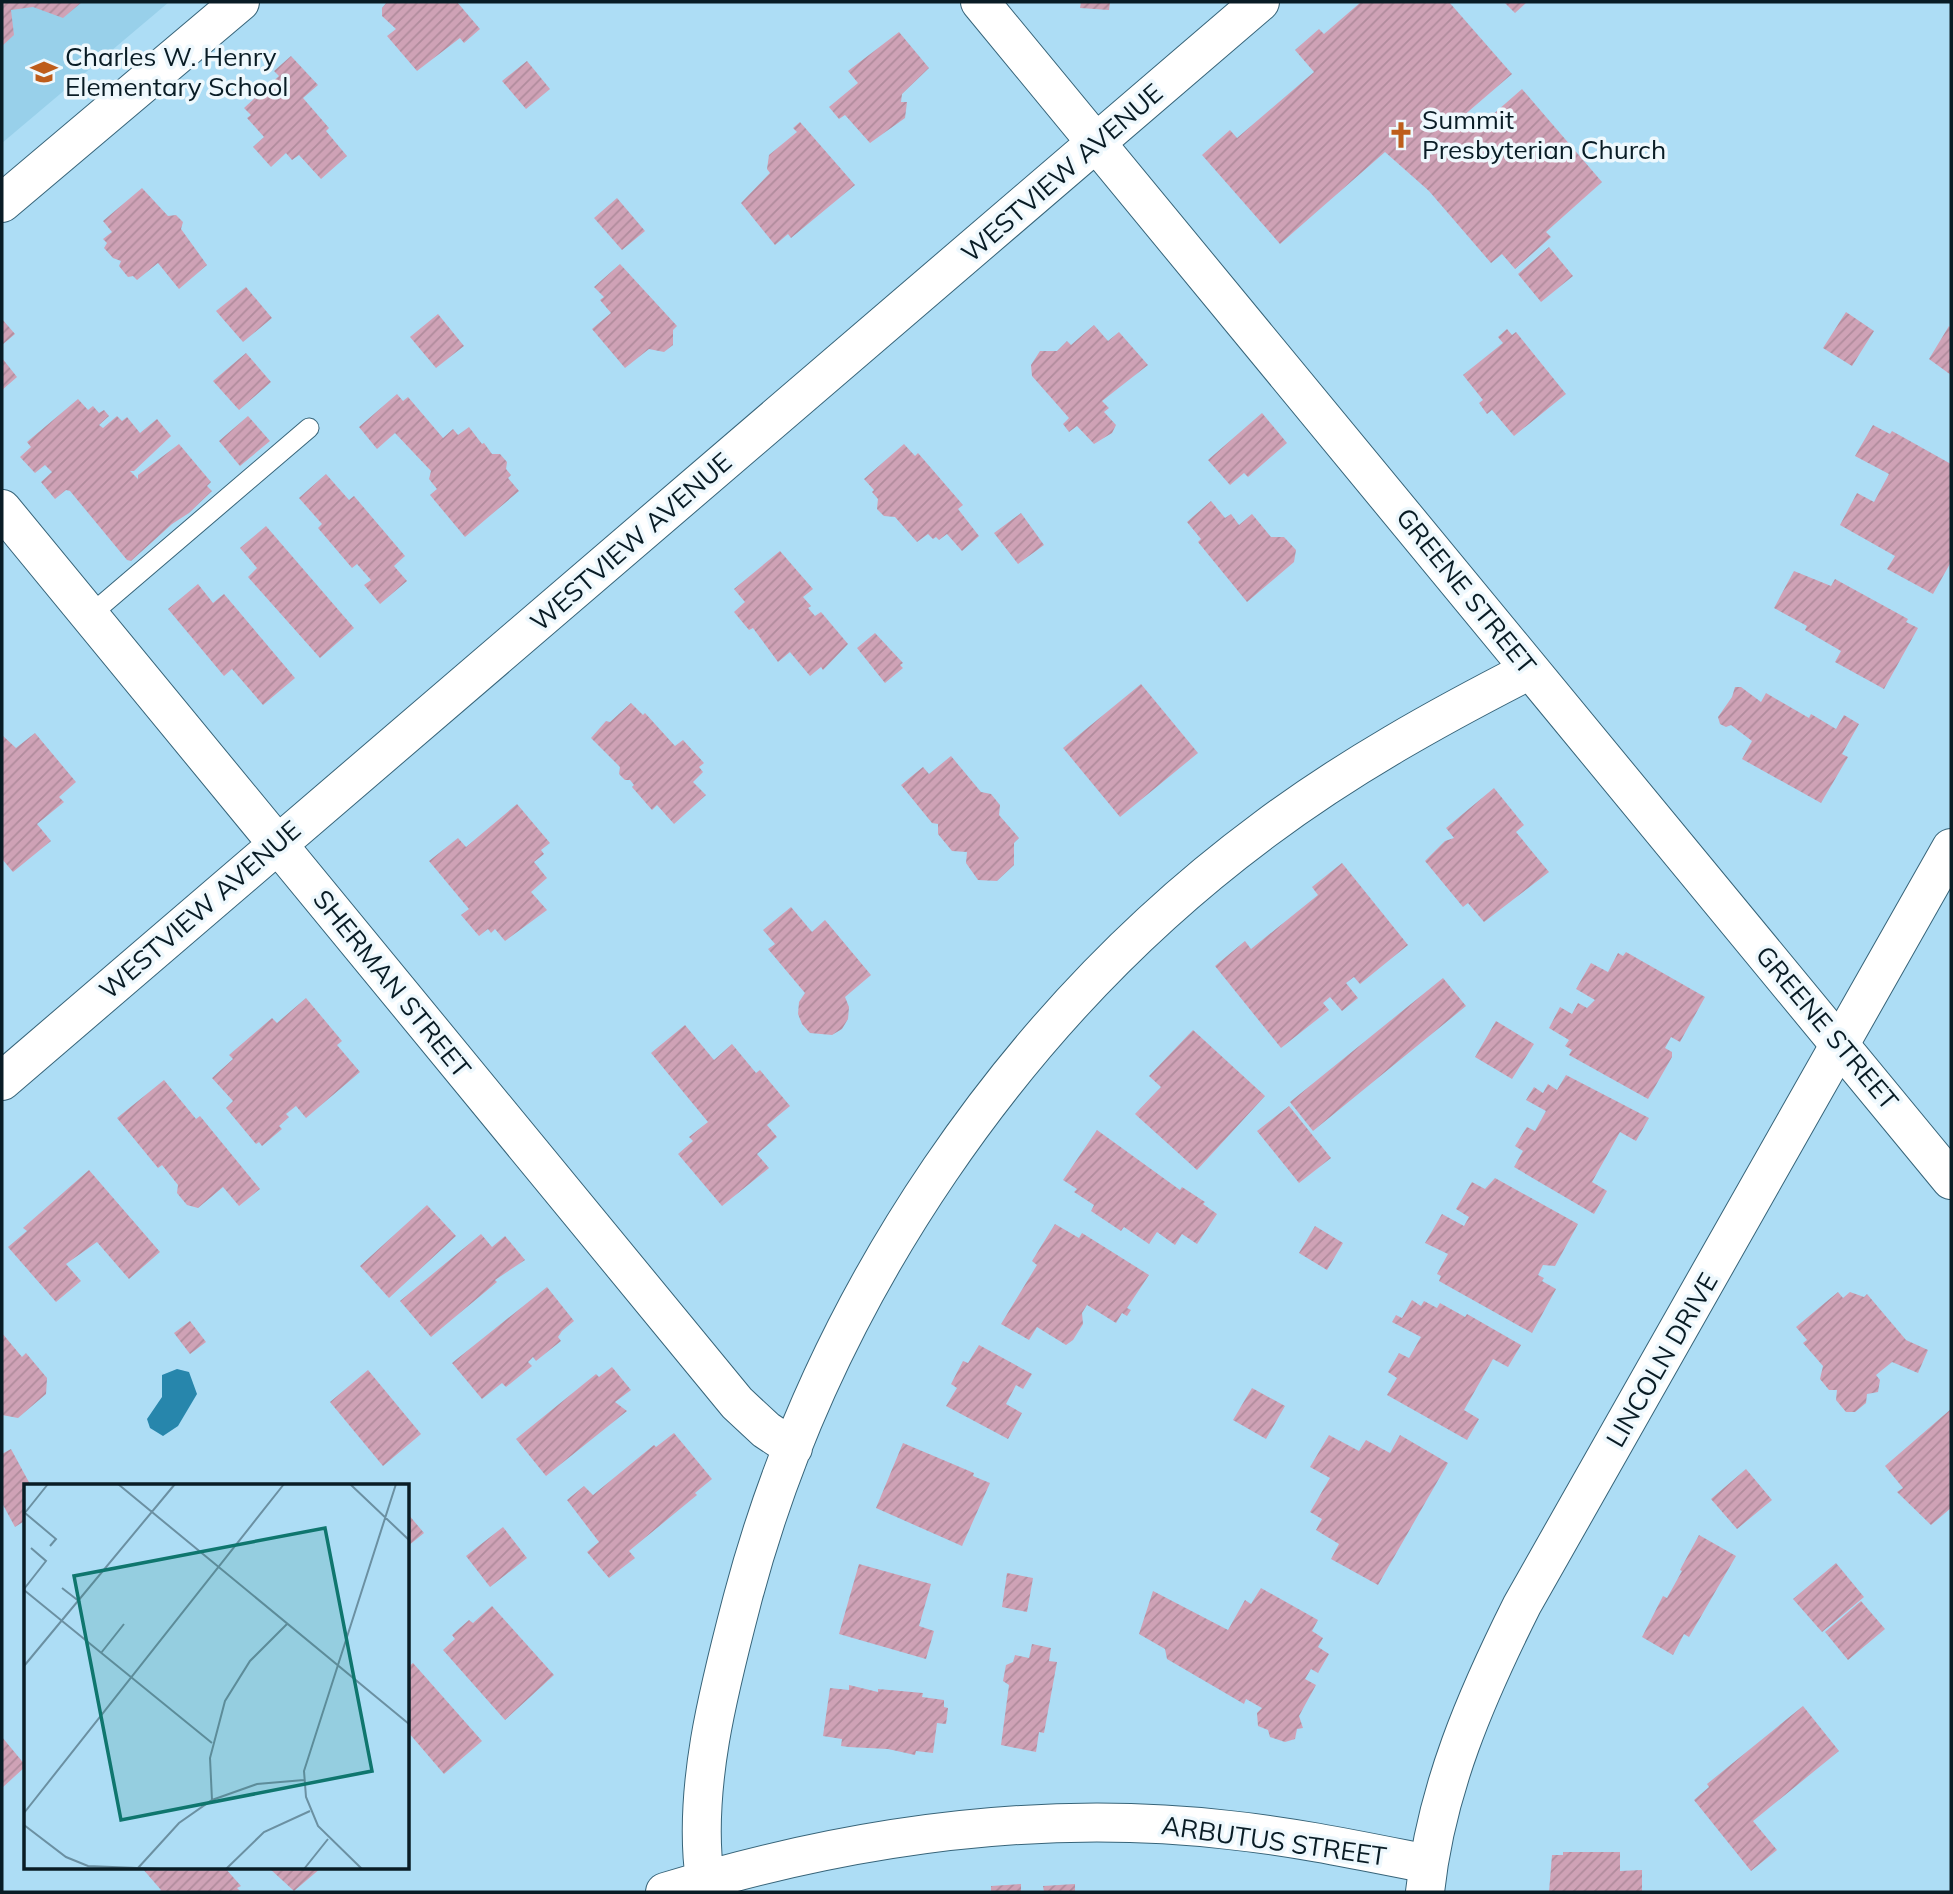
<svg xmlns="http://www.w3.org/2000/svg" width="1953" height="1894" font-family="Mulish,sans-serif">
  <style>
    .built { fill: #98d0ea }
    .water { fill: #2786ac }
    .building { fill: url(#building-hatch) }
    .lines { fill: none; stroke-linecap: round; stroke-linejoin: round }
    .lane-casing { stroke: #376479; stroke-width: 21 }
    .street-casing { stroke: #376479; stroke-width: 40 }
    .primary-casing { stroke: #376479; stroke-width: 40 }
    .lane { stroke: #fff; stroke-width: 19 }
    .street { stroke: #fff; stroke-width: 38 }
    .primary { stroke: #fff; stroke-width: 38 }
    .labels { text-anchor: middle; stroke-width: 7; stroke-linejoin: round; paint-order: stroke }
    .poi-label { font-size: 26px; fill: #091c25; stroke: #eef8fd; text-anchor: start }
    .street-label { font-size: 26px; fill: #091c25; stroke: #eef8fd }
    .inset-road { fill: none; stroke: #6b90a2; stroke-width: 2 }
    .view { fill: #0f766e; fill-opacity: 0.15; stroke: #0f766e; stroke-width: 3.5 }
    .inset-edge { fill: none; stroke: #091c25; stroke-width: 3.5 }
  </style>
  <defs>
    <pattern id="building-hatch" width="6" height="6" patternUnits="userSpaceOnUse" patternTransform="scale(1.75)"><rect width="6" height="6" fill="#cfa2b6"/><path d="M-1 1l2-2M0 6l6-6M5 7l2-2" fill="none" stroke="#b08b9c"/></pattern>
  </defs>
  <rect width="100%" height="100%" fill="#adddf5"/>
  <path class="built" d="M2 2H169L2 143Z"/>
  <path class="water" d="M177 1369 189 1372 197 1394 178 1426 163 1436 150 1428 147 1419 162 1397V1375Z"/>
  <path class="building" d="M2 2H82L63 18 33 7 11 10 14 35 2 46Z
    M387 2H457L480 29 464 43 460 38 417 71 387 36 396 29 382 16V8Z
    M1081 2H1110L1109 10 1080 8Z
    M1361 2H1449L1512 74 1462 117 1474 131 1522 89 1602 182 1546 232 1551 237 1515 269 1502 254 1491 263 1429 191 1385 152 1280 244 1202 155 1230 130 1237 138 1314 72 1295 50 1319 29 1324 34Z
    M1504 2H1527L1515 13Z
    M899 32 929 68 902 94 901 102H907L905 118 870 143 845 115 839 119 829 107 858 83 848 71Z
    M291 56 318 85 303 98 329 128 326 131 347 156 321 179 299 155 292 160 286 153 271 167 253 147 264 137 247 118 251 115 244 108 279 76 274 71Z
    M527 61 550 89 526 109 502 81Z
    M800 122 855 185 791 238 788 234 775 245 741 203 770 173 767 169 769 155 797 132 793 128Z
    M142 188 168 216 176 215 183 222 181 229 207 265 179 289 158 263 137 280 133 276 128 277 119 266 121 261 113 258 104 248 107 243 103 239 112 232 103 221Z
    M617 198 645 231 622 250 594 218Z
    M1549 247 1573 276 1541 302 1518 274Z
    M620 264 677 326 673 330V345L664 352 649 349 625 368 592 329 611 313 600 300 604 297 594 287Z
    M246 287 272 318 243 342 216 311Z
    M1846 312 1874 331 1852 366 1823 348Z
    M438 314 464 346 436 368 410 337Z
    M2 319 15 334 2 345Z
    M1094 325 1108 341 1119 332 1148 365 1102 401 1109 408 1104 412 1116 425 1112 433 1094 444 1077 426 1069 432 1063 424 1069 418 1032 376 1031 365 1040 351H1057L1067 341 1071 345Z
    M1949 326 1951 328V375L1929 359Z
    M1507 329 1512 335 1516 332 1566 394 1514 436 1492 410 1487 414 1479 403 1483 400 1463 375 1503 343 1498 337Z
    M246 353 271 382 239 410 213 381Z
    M2 358 17 377 2 390Z
    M397 394 403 401 408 397 443 438 453 429 458 435 469 427 482 444 484 443 492 454H500L507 462 506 469 511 475 508 478 519 491 465 537 430 495 437 489 429 479 431 471 395 433 377 449 359 427Z
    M78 399 88 410 93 406 99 413 104 410 109 416 99 425 103 428 117 416 122 421 127 417 140 433 157 419 171 436 134 471H130L138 479V475L179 444 211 482 207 486 212 491 189 513 172 524 131 561 127 560 70 491 66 490 55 499 41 482 52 472 45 465 35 473 20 457 31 447 27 442Z
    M1262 413 1287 443 1248 477 1244 473 1230 485 1208 460Z
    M248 416 270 441 240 466 219 441Z
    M1873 425 1890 434 1892 431 1951 464V562L1933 594 1887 569 1895 556 1840 525 1857 493 1874 502 1889 474 1855 456Z
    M904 444 915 456 918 453 963 505 958 509 979 536 962 551 947 534 939 540 936 537 933 539 928 534 917 542 895 517 884 516 877 509 878 499 872 492 874 490 864 479Z
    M326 474 349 500 354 496 405 556 394 566 407 581 380 604 364 585 371 580 357 564 352 568 318 528 322 524 299 498Z
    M1211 501 1225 518 1231 514 1239 525 1252 514 1271 537H1284L1296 550 1294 562 1247 602 1198 542 1201 539 1187 522Z
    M1021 513 1044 545 1018 564 994 533Z
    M266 526 354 628 320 658 248 577 257 568 240 548Z
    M780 551 813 589 803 597 811 606 808 608 815 616 821 612 848 644 823 670 821 667 810 676 790 652 778 662 753 628 749 630 734 612 745 602 734 589Z
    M1794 571 1831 586 1835 579 1908 619 1906 622 1918 628 1884 689 1835 662 1841 651 1805 630 1807 626 1774 608Z
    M198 584 213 603 224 594 295 678 263 705 232 669 224 676 168 609Z
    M875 633 903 663 900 665 903 668 885 683 857 648Z
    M1141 684 1198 753 1120 817 1063 748Z
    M1735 687H1741L1761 702 1766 693 1809 718 1811 714 1836 729 1844 715 1859 724 1842 754 1848 757 1821 803 1742 759 1752 741 1731 725 1726 727 1720 724 1718 717 1732 697Z
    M631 703 643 715 645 713 675 746 683 740 704 763 699 767 703 772 693 782 706 795 674 824 657 805 652 810 632 787 634 785 630 780H625L619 774 620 767 591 738 606 721 610 722Z
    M35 733 76 782 59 797 64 802 37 824 51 841 13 872 2 859V735L16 748Z
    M951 756 981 792 991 794 1000 805 999 815 1019 838 1014 843V865L997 881 978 880 966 863 967 852 952 851 938 834V824L932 823 901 785 923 767 929 774Z
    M1494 788 1524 825 1516 832 1549 872 1484 922 1468 903 1463 907 1425 861 1445 841 1454 838 1446 828Z
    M517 804 550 843 541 850 544 854 534 862 547 878 531 892 547 910 505 941 495 929 491 933 488 929 479 936 461 915 469 909 429 861 458 838 466 847Z
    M1342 863 1408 945 1360 984 1354 977 1346 983 1358 998 1342 1011 1330 997 1323 1003 1329 1010 1281 1048 1215 966 1245 941 1251 949 1318 895 1312 887Z
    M791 907 812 932 825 920 871 975 845 997 849 1007 848 1019 842 1029 832 1035 810 1033 802 1024 798 1014 799 1002 805 993 768 949 775 944 763 930Z
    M1626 952 1705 997 1680 1042 1671 1037 1665 1048 1672 1052V1057L1648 1099 1569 1055 1572 1050 1565 1046 1569 1040 1549 1028 1560 1007 1572 1014 1578 1003 1587 1008 1595 1000 1576 989 1591 963 1608 972 1618 953 1623 956Z
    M1443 978 1466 1006 1313 1131 1290 1102Z
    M306 998 342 1041 337 1045 360 1072 306 1118 296 1106 286 1114 289 1117 279 1126 282 1129 262 1146 259 1142 256 1144 226 1108 233 1101 212 1078 233 1059 229 1055 272 1018 277 1023Z
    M1496 1021 1534 1044 1512 1079 1475 1057Z
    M685 1025 714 1060 732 1044 756 1073 760 1070 790 1106 767 1125 777 1137 757 1154 769 1168 722 1206 678 1154 693 1141 689 1137 708 1122 651 1053Z
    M1193 1030 1265 1096 1197 1170 1135 1114 1161 1087 1149 1076Z
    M1566 1075 1649 1118 1636 1141 1620 1132 1592 1182 1607 1191 1594 1214 1514 1167 1523 1151 1515 1146 1527 1127 1535 1131 1546 1111 1526 1100 1534 1087 1543 1093 1548 1084 1557 1090Z
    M164 1080 196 1119 200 1116 260 1189 239 1206 223 1187 198 1208 187 1205 177 1193 178 1185 162 1165 158 1168 117 1118Z
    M1289 1106 1331 1158 1299 1183 1257 1131Z
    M1097 1130 1180 1190 1182 1187 1205 1202 1203 1204 1217 1214 1197 1244 1182 1234 1175 1245 1157 1232 1149 1244 1124 1227 1121 1231 1091 1211 1094 1205 1074 1192 1077 1189 1063 1180Z
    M89 1170 160 1252 129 1279 97 1242 66 1264 81 1281 56 1302 8 1247 27 1231 23 1228Z
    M1495 1178 1578 1224 1555 1266 1543 1265 1538 1275 1544 1278 1542 1281 1556 1289 1532 1333 1439 1281 1441 1276 1437 1274 1448 1254 1425 1243 1442 1214 1464 1226 1469 1217 1456 1209 1472 1182 1485 1189Z
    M427 1205 456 1236 389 1298 360 1266Z
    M1055 1224 1079 1238 1082 1233 1149 1275 1127 1308 1131 1310 1127 1316 1122 1313 1116 1323 1087 1305 1082 1313 1083 1324 1073 1340 1066 1345 1037 1327 1029 1340 1001 1324 1037 1265 1032 1261Z
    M1315 1226 1343 1243 1327 1270 1299 1253Z
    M481 1234 492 1247 505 1236 525 1260 495 1280 497 1282 431 1337 400 1301Z
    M547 1287 574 1321 562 1331 558 1337 561 1341 536 1361 533 1357 528 1362 532 1366 506 1387 502 1383 482 1399 452 1363Z
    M1838 1292 1843 1298 1850 1292 1864 1297 1867 1294 1906 1340 1928 1350 1918 1373 1892 1362 1876 1375 1880 1380 1878 1392 1867 1394 1866 1403 1855 1412H1846L1836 1400 1837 1390H1829L1820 1379 1823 1366 1803 1343 1807 1340 1796 1327Z
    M1412 1300 1421 1306 1424 1301 1437 1308 1440 1303 1465 1317 1467 1314 1521 1345 1508 1367 1493 1359 1464 1410 1479 1419 1467 1440 1387 1395 1397 1378 1388 1372 1399 1353 1409 1358 1421 1337 1392 1322 1396 1315 1402 1318Z
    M190 1321 206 1342 190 1354 174 1333Z
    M2 1333 22 1357 26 1353 47 1378 46 1394 18 1418 2 1415Z
    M979 1345 1032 1374 1023 1389 1016 1385 1006 1404 1022 1413 1008 1439 946 1406 957 1388 951 1384 963 1361 968 1363Z
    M612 1367 631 1390 615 1402 627 1411 546 1476 516 1439 596 1374 599 1377Z
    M368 1370 421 1434 383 1466 330 1402Z
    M1252 1388 1285 1406 1266 1439 1233 1420Z
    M1951 1409V1508L1931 1525 1897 1492 1903 1488 1885 1466Z
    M674 1433 712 1479 695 1493 697 1495 629 1551 635 1558 609 1578 587 1552 599 1542 567 1500 584 1486 593 1495 654 1445 656 1447Z
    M1329 1435 1359 1451 1366 1440 1390 1453 1400 1435 1448 1463 1378 1585 1331 1559 1339 1544 1316 1530 1322 1519 1310 1512 1330 1478 1310 1467Z
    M903 1443 974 1473 973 1476 990 1483 962 1546 876 1508Z
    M11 1449 31 1486H26V1520L15 1527 2 1503V1454Z
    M1746 1469 1772 1500 1737 1529 1711 1499Z
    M408 1514 424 1533 408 1546Z
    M503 1527 527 1558 490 1587 466 1556Z
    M1699 1535 1736 1556 1689 1637 1684 1634 1673 1655 1642 1637 1663 1596 1667 1598 1682 1571 1680 1570Z
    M1836 1563 1864 1597 1822 1632 1793 1599Z
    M859 1564 931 1584 919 1626 934 1631 926 1659 839 1634Z
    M1007 1573 1033 1578 1027 1612 1002 1607Z
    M1261 1588 1318 1620 1312 1631 1323 1638 1318 1647 1329 1654 1318 1673 1311 1669 1305 1679 1316 1685 1299 1716 1303 1728 1297 1729 1295 1739 1285 1742 1270 1737 1268 1730 1258 1726 1257 1713 1262 1708 1246 1699 1244 1704 1167 1659 1165 1649 1139 1634 1153 1591 1228 1630 1245 1600 1251 1604Z
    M1861 1601 1885 1629 1848 1660 1825 1632Z
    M492 1606 554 1675 505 1720 443 1650 455 1639 452 1635 469 1620 473 1623Z
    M1032 1644 1051 1648 1049 1661 1057 1662 1044 1733 1039 1732 1036 1752 1001 1745 1009 1685 1003 1681 1006 1665 1013 1662 1015 1655 1029 1658Z
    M413 1663 482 1741 444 1774 408 1732V1667Z
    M849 1685 878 1692V1689L923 1693 922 1697 944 1700V1707L948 1708 946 1724 937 1723 933 1753 916 1751 915 1755 888 1749 849 1747 841 1746 842 1739 823 1736 830 1688 849 1690Z
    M1803 1706 1839 1751 1753 1821 1777 1850 1751 1871 1694 1800 1709 1787 1707 1784Z
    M2 1737 26 1766 2 1788Z
    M1563 1852H1620V1871L1642 1870V1892H1549L1552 1855H1563Z
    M142 1868H225L241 1886 237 1888 241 1892H159L161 1890Z
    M269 1868H321L294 1891Z
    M1021 1884V1892H991V1886Z
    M1075 1884V1892H1044L1043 1886Z"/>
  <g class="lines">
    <defs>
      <path id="lane" d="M89 616 309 428"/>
      <path id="street" d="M980 2 1951 1180
        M2 203 240 2
        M2 509 737 1403 766 1430 793 1448
        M2 1081 1260 2
        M705 1880C692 1789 720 1685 743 1597 823 1296 1015 1014 1265 829 1348 767 1438 717 1530 670
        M665 1892C848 1836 1038 1808 1229 1830 1296 1837 1362 1851 1428 1864"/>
      <path id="primary" d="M1425 1892C1436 1789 1476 1697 1522 1605L1951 848"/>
    </defs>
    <use href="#lane" class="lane-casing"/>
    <use href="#street" class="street-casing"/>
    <use href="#primary" class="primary-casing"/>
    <use href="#lane" class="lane"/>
    <use href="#street" class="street"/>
    <use href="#primary" class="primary"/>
  </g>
  <defs>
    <symbol id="school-bare" viewBox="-9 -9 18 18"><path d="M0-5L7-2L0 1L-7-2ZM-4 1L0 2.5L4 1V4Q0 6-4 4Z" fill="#be5d1b" stroke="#eef8fd" stroke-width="2.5" paint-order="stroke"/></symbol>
    <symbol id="church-bare" viewBox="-9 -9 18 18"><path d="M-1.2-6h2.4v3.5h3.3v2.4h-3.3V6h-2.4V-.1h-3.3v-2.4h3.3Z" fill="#be5d1b" stroke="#eef8fd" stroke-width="2.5" paint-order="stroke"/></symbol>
  </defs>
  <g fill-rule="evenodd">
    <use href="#school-bare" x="25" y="53" width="38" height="38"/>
    <use href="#church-bare" x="1382" y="116" width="38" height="38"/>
  </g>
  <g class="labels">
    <g class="poi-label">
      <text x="65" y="66">Charles W. Henry<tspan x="65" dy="30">Elementary School</tspan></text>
      <text x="1422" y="129">Summit<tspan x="1422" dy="30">Presbyterian Church</tspan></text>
    </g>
    <g class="street-label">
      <text transform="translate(1062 173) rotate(-41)" y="9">WESTVIEW AVENUE</text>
      <text transform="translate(631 542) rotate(-41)" y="9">WESTVIEW AVENUE</text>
      <text transform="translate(1466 591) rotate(51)" y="9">GREENE STREET</text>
      <text transform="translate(200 910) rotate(-41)" y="9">WESTVIEW AVENUE</text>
      <text transform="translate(392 984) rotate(51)" y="9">SHERMAN STREET</text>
      <text transform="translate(1827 1028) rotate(50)" y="9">GREENE STREET</text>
      <text transform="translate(1662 1360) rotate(-60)" y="9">LINCOLN DRIVE</text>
      <text transform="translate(1274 1841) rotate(8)" y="9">ARBUTUS STREET</text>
    </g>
  </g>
  <g transform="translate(24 1484)">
    <rect width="385" height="385" fill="#adddf5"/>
    <path class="inset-road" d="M94 0 385 240M326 0 385 56M1 29 32 55 26 62M0 30 24 0M38 104 56 118M0 105 22 77 7 64M0 106 188 259M77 169 100 140M0 182 151 0M188 316 186 274 201 217 226 177 263 140M0 329 260 0M0 341 42 373 64 382 137 385M114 384 155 339 188 316 233 300 280 296M202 385 240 348 286 327M280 385 304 355M338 385 294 342 282 313 280 287 372 0"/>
    <path class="view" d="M301 44 348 287 97 336 50 92Z"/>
    <rect width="385" height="385" class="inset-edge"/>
  </g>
  <rect width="1953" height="1894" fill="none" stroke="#091c25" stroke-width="7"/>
</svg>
